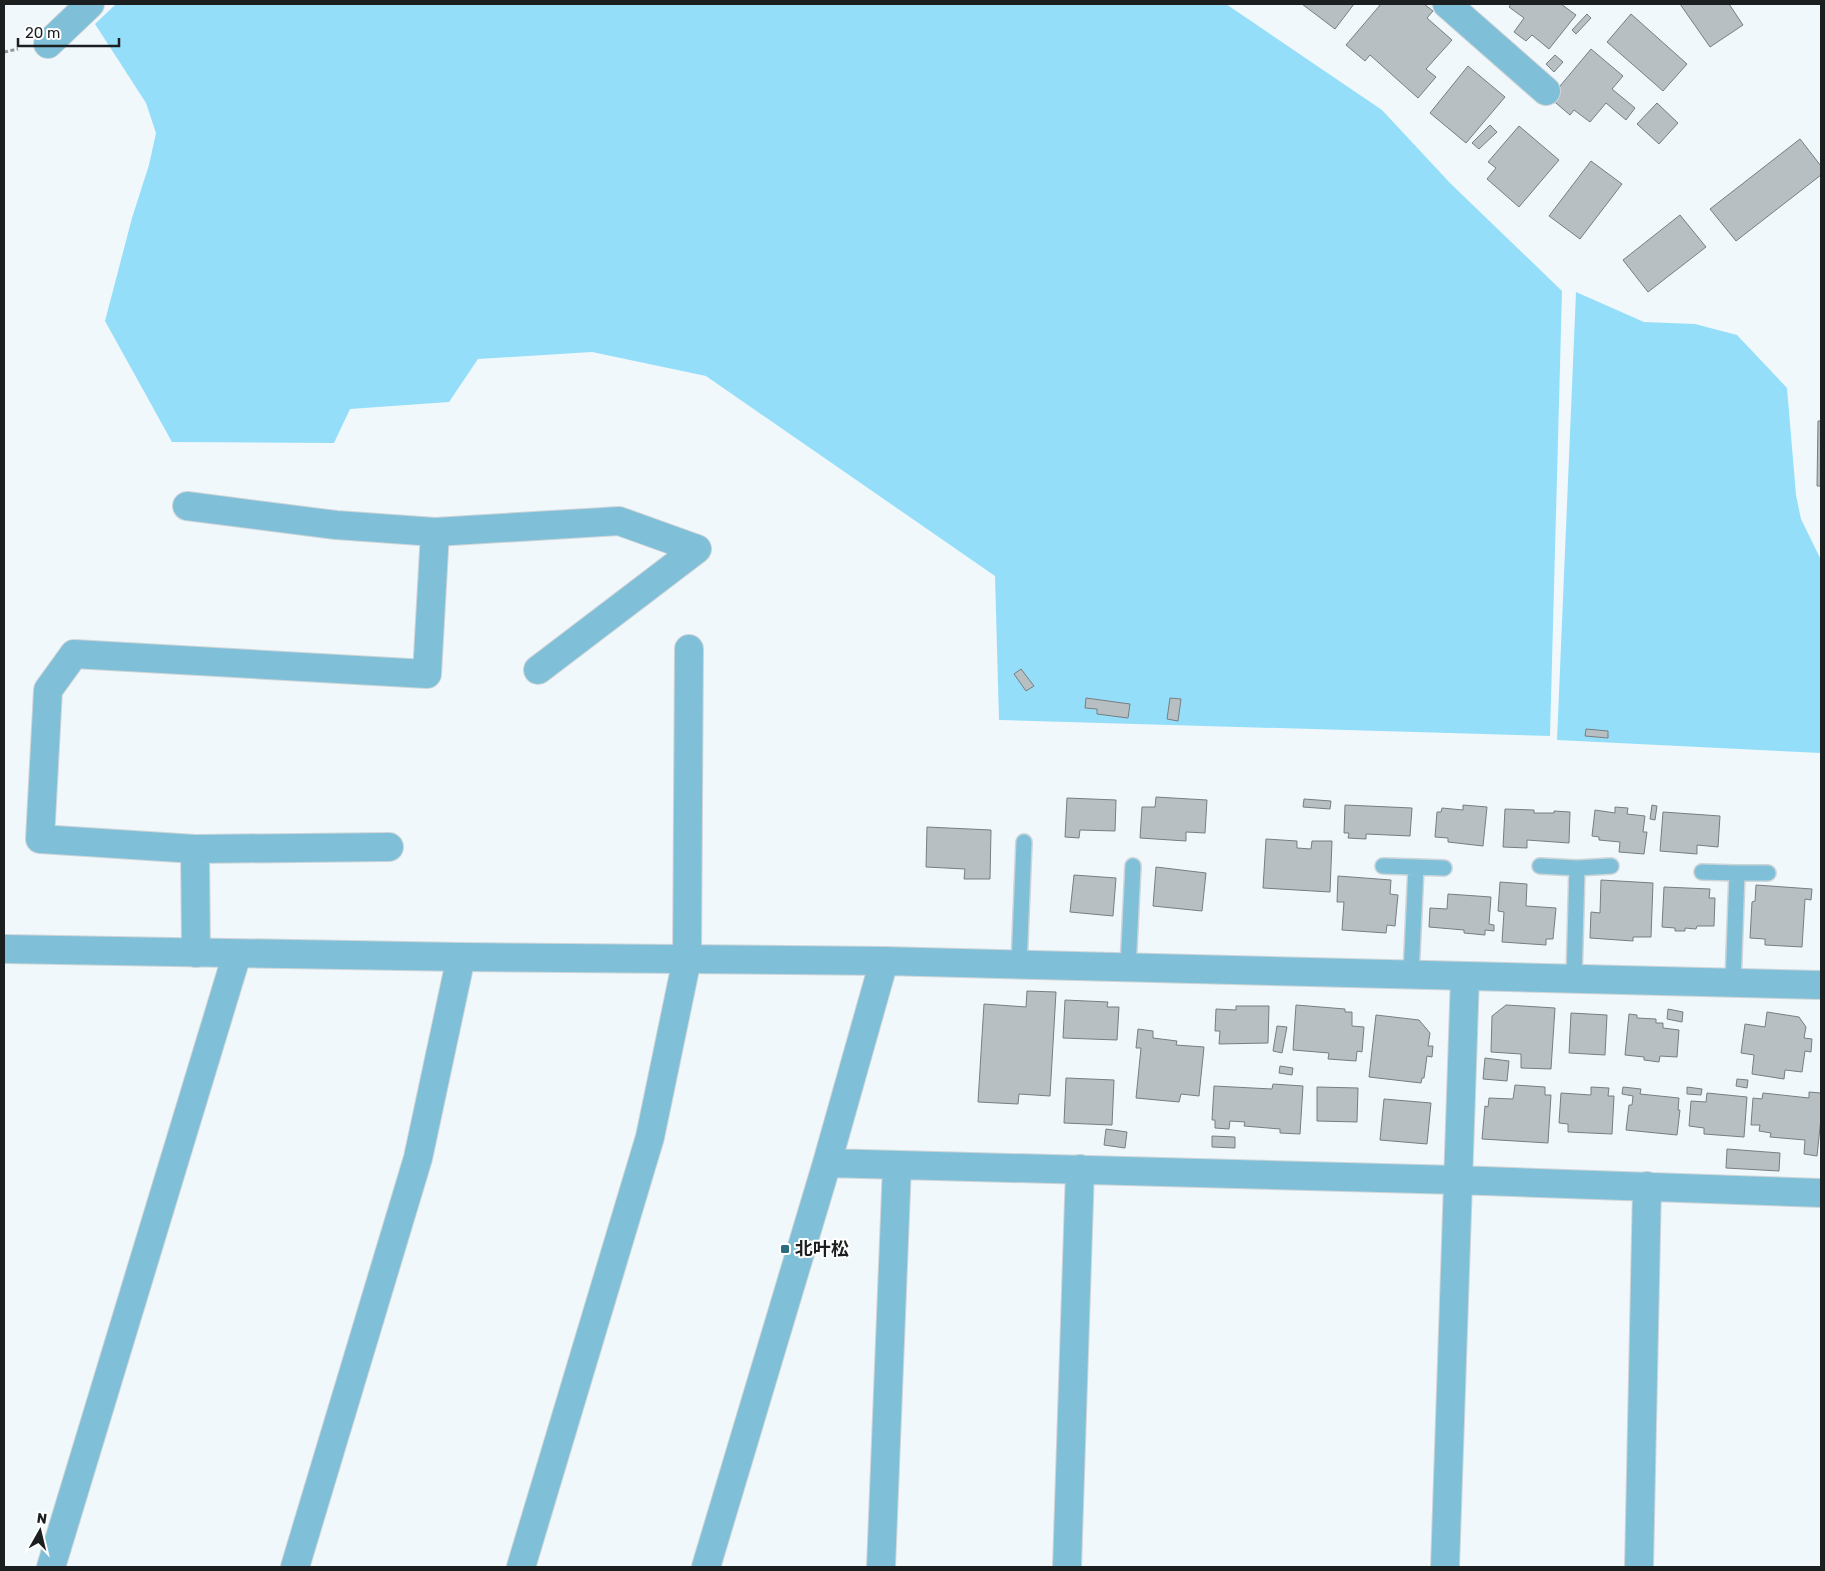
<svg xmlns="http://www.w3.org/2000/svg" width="1825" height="1571" font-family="Rubik,'Noto Sans JP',sans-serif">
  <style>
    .green { fill: #95defa }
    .building { fill: #b8bfc3; stroke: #777e81 }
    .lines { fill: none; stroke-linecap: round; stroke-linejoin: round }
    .service-casing { stroke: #ced5d8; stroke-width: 18 }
    .minor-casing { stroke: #ced5d8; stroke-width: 30 }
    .tertiary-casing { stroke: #ced5d8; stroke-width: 30 }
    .path { stroke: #92989a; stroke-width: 3; stroke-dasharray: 4 2.5; stroke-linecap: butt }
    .service { stroke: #80bfd8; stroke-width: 15 }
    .minor { stroke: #80bfd8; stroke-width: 28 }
    .tertiary { stroke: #80bfd8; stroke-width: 28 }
    .poi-dot { fill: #2d6b81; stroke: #fff; stroke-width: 2 }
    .labels { text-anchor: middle; stroke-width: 4; stroke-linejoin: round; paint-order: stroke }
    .poi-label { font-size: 18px; font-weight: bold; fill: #1c1f20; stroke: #fff; text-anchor: start }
  </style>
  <rect width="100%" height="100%" fill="#f0f8fb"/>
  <path class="green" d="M116 4H1226L1382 110 1450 183 1562 291 1550 736 999 720 995 576 706 376 592 352 478 359 449 402 350 409 334 443 172 442 105 321 132 218 149 165 156 133 146 103 95 24Z
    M1576 292 1644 322 1695 324 1737 335 1787 388 1796 495 1801 519 1821 560V753L1557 740Z"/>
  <path class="building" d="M1302 4H1354L1335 29Z
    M1381 4H1424L1433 11 1427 18 1452 40 1426 69 1436 77 1418 98 1370 55 1365 61 1346 45Z
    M1511 4H1561L1576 15 1549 49 1532 35 1526 41 1514 32 1524 18 1509 7Z
    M1680 4H1729L1743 25 1710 47Z
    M1587 14 1591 18 1576 34 1572 30Z
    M1631 14 1687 64 1663 91 1607 42Z
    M1591 49 1623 76 1612 89 1635 108 1626 120 1606 103 1590 122 1574 110 1570 115 1550 98Z
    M1555 55 1563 62 1554 72 1546 64Z
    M1468 66 1505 97 1466 143 1430 113Z
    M1657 103 1678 123 1659 144 1637 124Z
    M1490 125 1497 132 1479 149 1472 143Z
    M1519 126 1559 160 1519 207 1487 179 1496 168 1488 162Z
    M1800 139 1821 166V175L1736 241 1710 209Z
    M1591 161 1622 184 1580 239 1549 216Z
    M1680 215 1706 247 1648 292 1623 260Z
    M1818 421H1821V486H1817Z
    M1021 669 1034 686 1026 691 1014 674Z
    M1086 698 1130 704 1128 718 1097 714V709L1085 708Z
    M1170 698 1181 699 1178 721 1167 719Z
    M1586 729 1608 731V738L1585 736Z
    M1156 797 1207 800 1205 833 1186 832V841L1140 838 1142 807H1155Z
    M1067 798 1116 800 1115 831 1080 830 1079 838 1065 837Z
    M1304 799 1331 801 1330 809 1303 807Z
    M1345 805 1412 808 1410 836 1366 834V839L1348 838 1349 833H1344Z
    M1463 805 1487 807 1483 846 1448 842V838L1435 837 1437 812H1441L1442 808 1463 810Z
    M1652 805 1657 806 1655 820 1650 819Z
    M1615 807 1628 808 1627 814 1645 816 1643 832H1647L1644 854 1619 852 1620 842 1599 840V837L1592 836 1595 810 1615 813Z
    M1505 809 1534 810V813H1554V811L1570 812 1569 843 1527 840V848L1503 847Z
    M1663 812 1720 816 1718 847 1697 845V854L1660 851Z
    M927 827 991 830 990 879H964L965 869 926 867Z
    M1266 839 1297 841V848L1311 849 1312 841H1332L1330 892 1263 888Z
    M1156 867 1206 873 1202 911 1153 906Z
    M1074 875 1116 878 1113 916 1070 912Z
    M1338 876 1391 880 1390 894 1398 895 1395 926 1387 925 1386 933 1342 930 1344 902H1337Z
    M1601 880 1653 883 1651 937H1633V941L1590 938 1591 912 1600 913Z
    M1500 882 1527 884 1526 906 1556 908 1553 939H1546V945L1502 942 1504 912 1498 911Z
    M1756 885 1812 889 1811 900 1805 899 1802 947 1765 945V939L1750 938 1752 902 1755 901Z
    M1664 887 1710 889 1709 898H1715L1714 926H1697L1696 929 1685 928V931H1675V928L1662 927Z
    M1448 894 1491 897 1489 924 1494 925V931L1485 930V935L1464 933V930L1429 927 1430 908 1447 909Z
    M1027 991 1056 992 1050 1096 1019 1094 1018 1104 978 1102 984 1004 1026 1007Z
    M1065 1000 1108 1002 1107 1007H1119L1117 1040 1063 1038Z
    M1296 1005 1345 1009V1012H1352V1026L1364 1027 1362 1052 1357 1051 1356 1061 1328 1059 1329 1053 1293 1050Z
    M1506 1005 1555 1008 1551 1069 1521 1068V1054L1491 1052 1492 1016Z
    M1236 1006H1269L1268 1043 1219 1044 1220 1031H1215L1216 1009 1236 1010Z
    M1668 1009 1683 1012 1682 1022 1667 1019Z
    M1767 1012 1799 1017 1806 1027 1804 1038 1812 1039 1811 1052 1805 1051 1802 1072 1785 1070 1784 1079 1752 1074 1754 1055 1741 1053 1745 1024 1765 1027Z
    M1571 1013 1607 1015 1605 1055 1569 1053Z
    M1629 1014 1637 1015V1018L1656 1019V1023H1663V1028L1679 1030 1677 1057 1660 1056 1659 1062 1644 1060V1057L1625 1055Z
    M1376 1015 1419 1020 1430 1033 1428 1046H1433L1432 1057 1427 1056 1424 1078H1422L1421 1083 1369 1077Z
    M1277 1026 1287 1027 1282 1053 1273 1051Z
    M1138 1029 1153 1031V1038L1177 1041 1176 1045 1204 1047 1199 1096 1181 1094 1179 1102 1136 1098 1141 1048H1136Z
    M1485 1058 1509 1061 1507 1081 1483 1079Z
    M1280 1066 1293 1068 1292 1075 1279 1073Z
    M1066 1078 1114 1080 1112 1125 1064 1123Z
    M1737 1079 1748 1080 1747 1088 1736 1086Z
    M1273 1084 1303 1086 1300 1134 1280 1133V1129L1244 1126 1245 1122 1230 1121 1229 1129 1215 1128V1120H1212L1214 1086 1272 1089Z
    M1515 1085 1545 1087V1095H1551L1548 1143 1482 1139 1485 1106 1488 1107 1489 1098 1513 1099Z
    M1317 1087 1358 1088 1357 1122 1317 1121Z
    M1591 1087 1609 1088 1608 1096H1614L1612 1134 1568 1132V1124L1559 1123 1561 1093 1591 1095Z
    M1623 1087 1641 1089 1640 1094 1679 1098 1678 1110H1680L1677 1135 1626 1130 1629 1105H1632L1633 1096 1622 1094Z
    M1687 1087 1702 1089 1701 1095 1687 1094Z
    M1809 1092 1821 1093V1118L1817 1156 1804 1154 1805 1140 1770 1137 1771 1133 1759 1131 1760 1125H1751L1753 1098 1762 1099 1763 1093 1809 1098Z
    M1707 1093 1747 1097 1744 1137 1704 1134V1128L1689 1126 1691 1101 1706 1102Z
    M1384 1099 1431 1103 1427 1144 1380 1140Z
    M1106 1129 1127 1132 1125 1148 1104 1145Z
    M1212 1136 1235 1137V1148L1212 1147Z
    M1727 1149 1780 1153 1779 1171 1726 1168Z"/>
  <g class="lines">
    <defs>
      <path id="service" d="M1383 866 1416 867
        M1540 866 1577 868
        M1702 872 1737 873
        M1019 965 1024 842
        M1128 968 1133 866
        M1411 975 1416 867 1444 868
        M1574 979 1577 868 1611 866
        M1733 983 1737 873H1768"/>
      <path id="minor" d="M1447 4 1546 91
        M48 44 90 4
        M187 506 336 525 435 532 619 521 697 549 538 670
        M195 849 389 847
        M196 953 195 849 40 839 48 690 74 654 427 674 435 532
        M827 1163 1457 1180 1821 1193
        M51 1567 237 954
        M295 1567 418 1158 461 957
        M521 1567 650 1137 687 959 689 649
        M706 1567 827 1163 884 961
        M881 1567 897 1165
        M1067 1567 1080 1169
        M1445 1567 1465 976
        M1639 1567 1647 1186"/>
      <path id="tertiary" d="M4 949 461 957 884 961 1821 985"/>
    </defs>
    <use href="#service" class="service-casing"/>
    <use href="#minor" class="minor-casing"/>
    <use href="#tertiary" class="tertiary-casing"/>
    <path class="path" d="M4 52 18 49"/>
    <use href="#service" class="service"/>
    <use href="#minor" class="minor"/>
    <use href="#tertiary" class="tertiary"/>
  </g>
  <rect class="poi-dot" x="780" y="1244" width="10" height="10" rx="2.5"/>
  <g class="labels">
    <g class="poi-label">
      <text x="795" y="1255">北叶松</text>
    </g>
  </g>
  <rect width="1825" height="1571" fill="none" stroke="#1c1f20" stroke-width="10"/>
  <g transform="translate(40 1531) rotate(8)" stroke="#ffffff" stroke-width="4" paint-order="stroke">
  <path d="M0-4L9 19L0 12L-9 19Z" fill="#1c1f20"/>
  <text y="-8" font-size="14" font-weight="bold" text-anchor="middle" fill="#1c1f20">N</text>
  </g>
  <path d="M18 38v8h101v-8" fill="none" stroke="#1c1f20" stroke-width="2.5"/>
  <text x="25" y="38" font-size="15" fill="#1c1f20" stroke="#ffffff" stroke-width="4" paint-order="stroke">20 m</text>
</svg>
